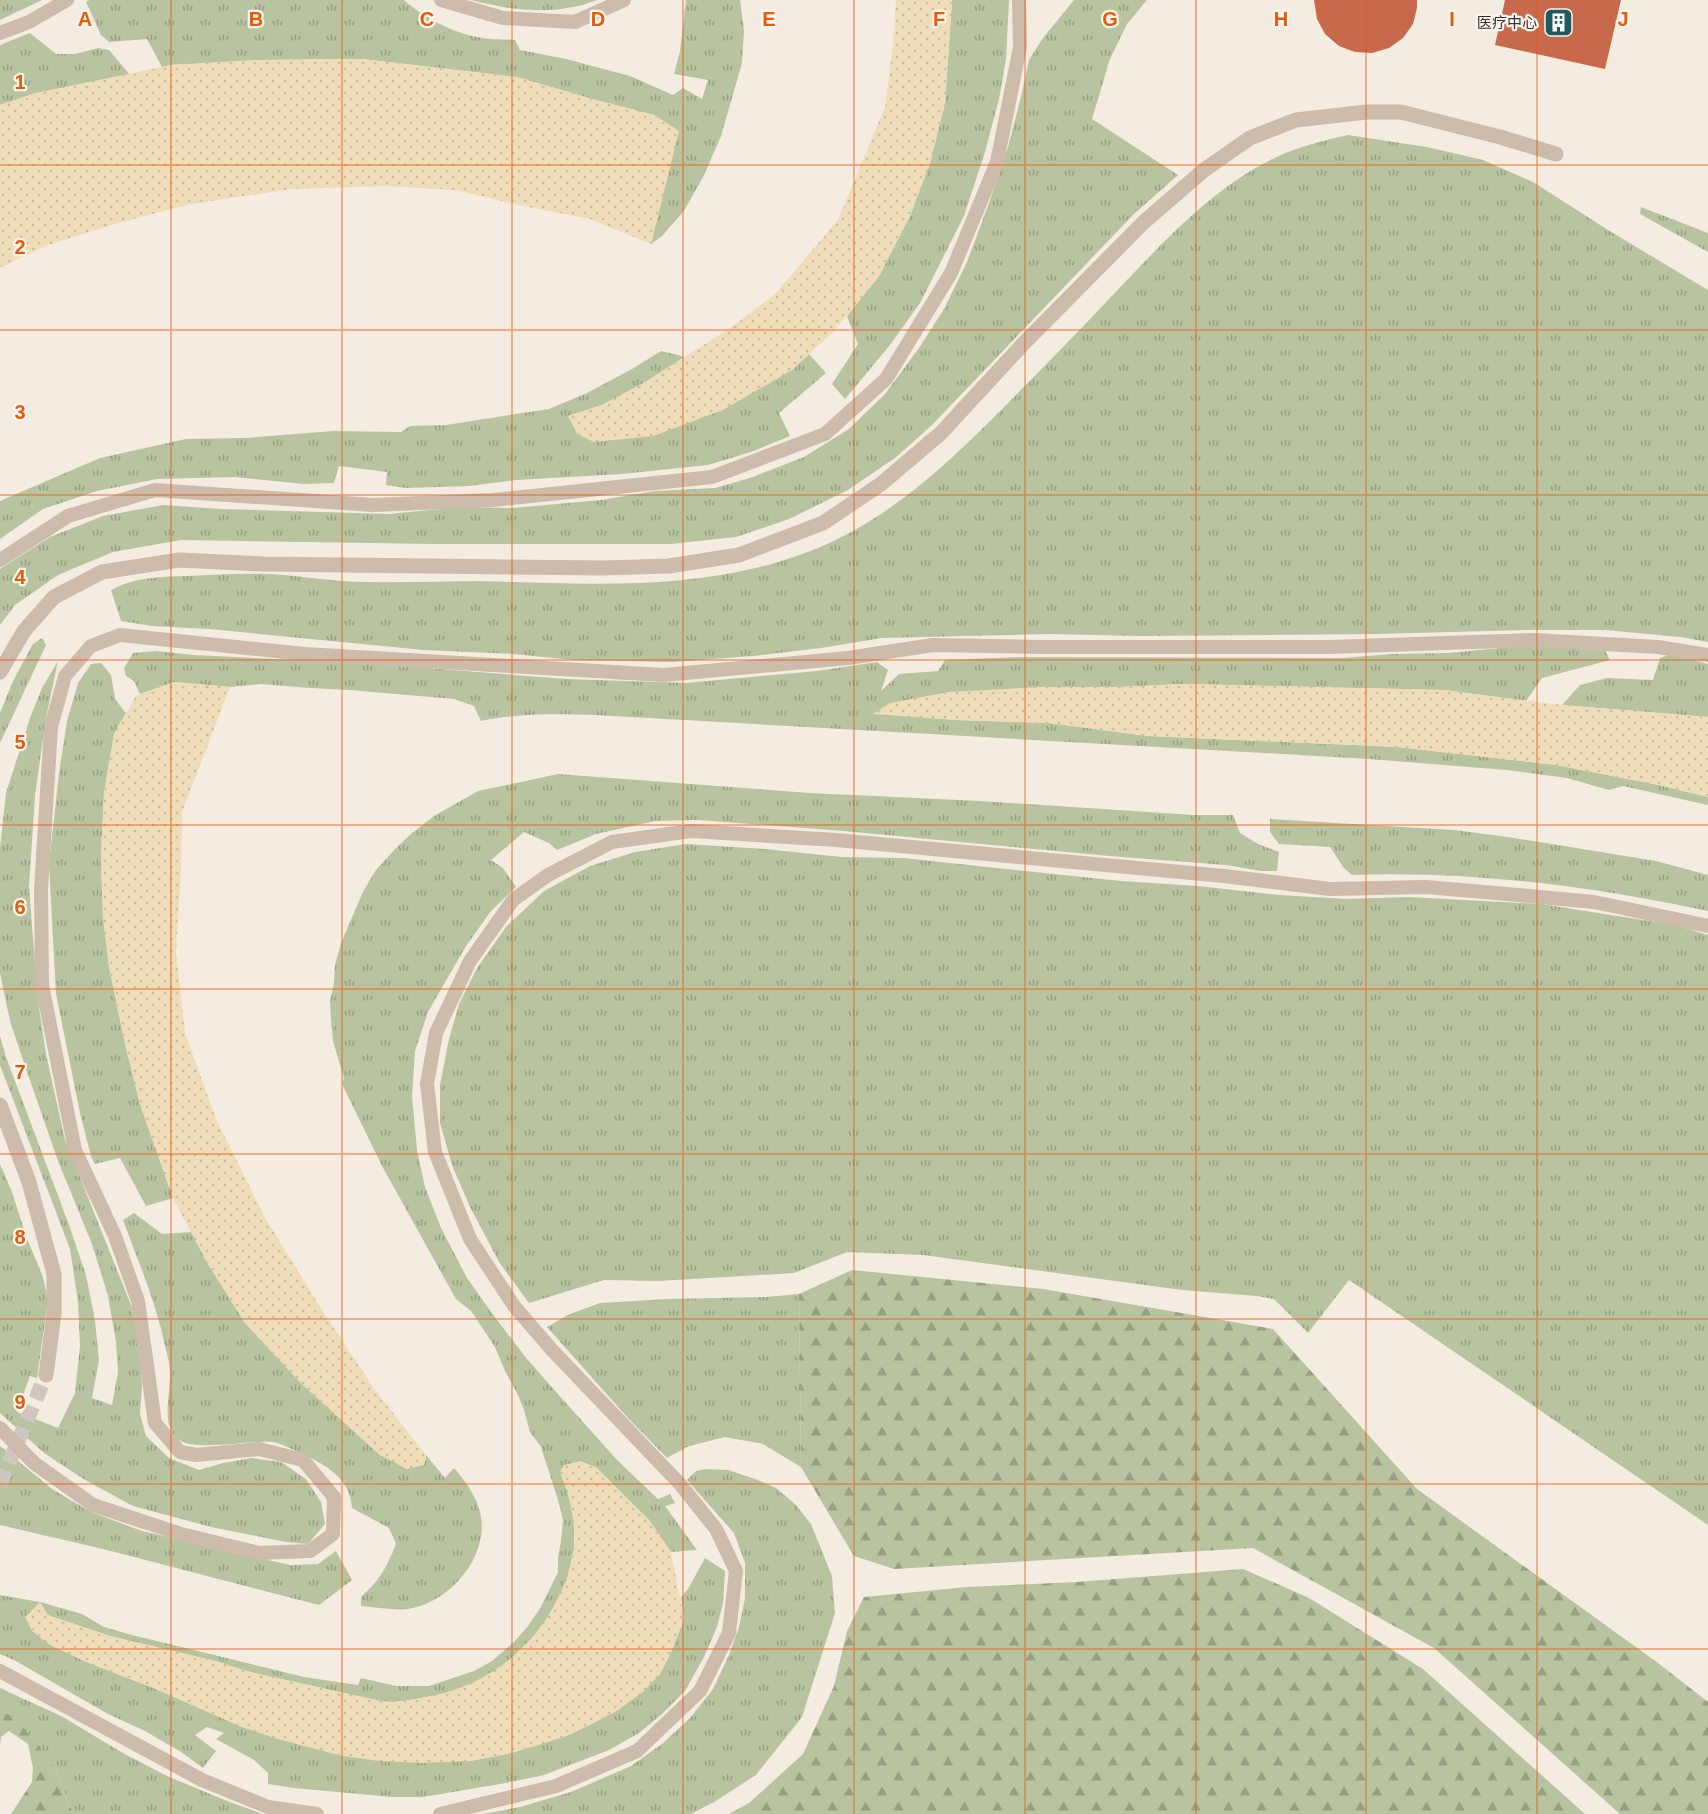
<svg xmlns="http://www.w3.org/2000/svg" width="1708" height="1814" font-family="Arial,'Noto Sans SC',sans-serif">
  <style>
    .grass { fill: url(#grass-tufts) }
    .forest { fill: url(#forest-firs) }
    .sand { fill: url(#sand-dots) }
    .building { fill: #c8694b }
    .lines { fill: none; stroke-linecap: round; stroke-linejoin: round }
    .minor-tunnel { stroke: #cfc6bd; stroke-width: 15; stroke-dasharray: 15 8; stroke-linecap: butt }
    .service { stroke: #cdbbac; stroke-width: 14 }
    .minor { stroke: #cdbbac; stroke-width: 15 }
    .grid { fill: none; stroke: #e8590c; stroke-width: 1.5; stroke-opacity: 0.55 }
    .labels { text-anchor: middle; stroke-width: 4.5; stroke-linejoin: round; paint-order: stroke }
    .poi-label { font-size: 15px; fill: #3b302b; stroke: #fbf5ee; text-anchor: end }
    .grid-label { font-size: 20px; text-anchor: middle; font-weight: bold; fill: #e8590c; stroke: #fbf5ee; stroke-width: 4.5; stroke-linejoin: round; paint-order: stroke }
  </style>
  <defs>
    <pattern id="grass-tufts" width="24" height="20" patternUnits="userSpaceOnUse" patternTransform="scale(1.5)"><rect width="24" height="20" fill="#b8c4a0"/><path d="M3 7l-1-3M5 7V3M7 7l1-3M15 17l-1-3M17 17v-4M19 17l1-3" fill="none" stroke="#97a083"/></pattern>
    <pattern id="forest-firs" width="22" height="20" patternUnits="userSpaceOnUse" patternTransform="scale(1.5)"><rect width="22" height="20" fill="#b8c4a0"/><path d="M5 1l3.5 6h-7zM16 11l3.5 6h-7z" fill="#97a083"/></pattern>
    <pattern id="sand-dots" width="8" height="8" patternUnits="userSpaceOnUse" patternTransform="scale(1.5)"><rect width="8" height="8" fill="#efdcb8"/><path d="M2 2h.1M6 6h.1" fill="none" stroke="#cebd9e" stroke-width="1.8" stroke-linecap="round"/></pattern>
  </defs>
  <rect width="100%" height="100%" fill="#f4ebe1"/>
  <path class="grass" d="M0 0H42L0 20Z
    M89 0H404C423 17 451 32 477 37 489 40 503 39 515 40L520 50 566 59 630 76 673 95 683 88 702 99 708 80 674 74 680 51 686 0H740L744 31 742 63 721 136 704 175 684 211 662 236 651 244 678 131 654 115 592 99 517 77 362 59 260 60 171 65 162 67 147 39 109 42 101 35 86 2Z
    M471 0H597C556 16 513 11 471 0Z
    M952 0H1009L1006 59 999 99 985 152 964 216 920 303 890 345 845 399 832 384 858 344 847 316 879 276 910 216 945 104Z
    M1074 0H1147L1127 24 1110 59 1092 119 1178 175 1134 214 931 426 895 458 848 490 789 519 736 537 671 544H435L181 540 113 552 58 575 15 605 0 625V569L50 537 103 516 163 505 221 509 389 514 461 507 513 508 601 500 655 491 715 488 750 478 804 457 849 429 885 394 919 348 944 309 967 262 989 203 1008 147 1022 93 1029 60 1043 38Z
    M30 33 56 54H75L98 48 109 50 130 75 36 93 0 105V45Z
    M1348 135 1427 147 1483 160 1533 182 1608 230 1708 290V642L1680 637 1605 630H1526L1375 634 1140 636 1048 634 882 638 821 648 753 656 673 662 624 661 574 660 513 654 424 650 209 629 152 626 121 621 111 590C135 577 160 577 186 576 214 575 242 573 270 574 303 576 335 582 368 582 405 583 443 581 480 581 591 584 707 592 813 550 894 518 957 455 1017 394 1048 362 1079 331 1110 298 1161 245 1212 186 1281 155 1302 146 1325 140 1348 135Z
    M1641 207 1708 233V252L1640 214Z
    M661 351 685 357 642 384 602 405 568 416 792 370 809 354 826 373 779 413 790 436 751 452 708 465 622 474 516 480 469 486 406 488 386 485 387 472 339 466 334 483 304 484 235 477 157 479 97 491 43 509 0 539V501L100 458 186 439 245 438 333 431 401 432 410 426 446 425 549 409 587 393 632 369Z
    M42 638 46 645 0 743V713L13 681 33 644Z
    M1522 646 1604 649 1610 660 1542 678 1526 701 1444 690 1184 684 1121 687 874 713 956 720 1049 723 1148 736 1398 747 1556 765 1659 785 1708 797V805L1623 786 1609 790 1567 778 1507 770 1369 759 595 715C554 714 522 713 481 721L474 706 454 699 350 690 310 688 261 684 230 687 174 682 140 694 134 681 126 676 124 668 133 653 156 651 194 655 376 664 566 679 686 683 817 671 877 662 888 670 881 691 899 674 938 671 945 660 1021 657 1342 658 1393 654 1448 653Z
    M1672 654 1708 664V717L1562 705 1580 685 1607 678 1653 680 1660 658Z
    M58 661 46 718 35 796 29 887 38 1001 46 1054 65 1140 131 1305 140 1348 142 1387 140 1414 146 1436 169 1458 199 1470 223 1463 251 1458 281 1462 306 1479 321 1502 325 1524 308 1544 286 1542 211 1527 133 1506 85 1480 44 1453 0 1413V1164L12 1192 26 1236 43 1277 48 1300 37 1378 30 1376 17 1412 58 1428 75 1393 80 1346 78 1302 70 1249 0 1065V1036L6 1057 69 1225 86 1275 95 1321 99 1360 92 1398 112 1405 118 1372 116 1342 108 1296 92 1244 58 1161 24 1063 10 1021 0 973V848L6 793 31 715 42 688Z
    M101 663 111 675 115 699 126 713 114 734 104 793 101 857 103 917 109 967 125 1044 140 1104 173 1198 146 1206 120 1158 95 1164 91 1156 80 1113 56 994 49 864 59 773 67 721 78 683 91 664Z
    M558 774 810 793 980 801 1193 815H1233L1240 833 1258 844 1279 852 1277 871H1261L1226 865 1109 856 844 831 698 820 655 821 596 834 557 850 549 843 524 832 491 860 503 868 516 887 491 911 466 946 428 1012 415 1051 412 1096 417 1150 425 1187 441 1228 467 1278 494 1316 527 1359 557 1393 618 1461 658 1499 670 1494 675 1503 665 1506 697 1550 671 1552 649 1520 623 1495 560 1472 569 1495 574 1523V1550L567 1579 558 1599 545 1622 530 1640 504 1665 472 1684 444 1694 392 1703 376 1700 250 1672 215 1661 110 1636 47 1615 25 1617 84 1661 156 1689 240 1726 275 1738 343 1756 470 1761 511 1753 569 1735 618 1710 660 1674 672 1650 684 1619 681 1597 688 1589 705 1558 725 1571 723 1603 717 1627 704 1657 685 1691 662 1714 639 1733 609 1750 544 1775 506 1783 423 1797H392L294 1788 268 1784V1773L254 1760 216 1739 224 1733 207 1727 195 1735 216 1751 203 1768 181 1752 145 1731 108 1714 14 1660 0 1654V1595L40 1602 82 1614 104 1627 132 1635 304 1677 358 1685 361 1678 396 1686H429L474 1671 492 1661 514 1642 528 1626 541 1607 558 1572V1557L561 1541 563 1520 558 1500 541 1447 530 1432 524 1410 518 1395 505 1371 495 1347 471 1311 456 1299 382 1166 342 1084 344 1078 333 1041 331 1019 330 1001 334 983 335 965 341 943 363 892 376 870 396 848 412 833 434 816 478 791Z
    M1270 819 1454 830 1508 837 1656 861 1708 875V911C1590 886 1473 871 1352 875L1344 868 1330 847 1279 844 1270 832Z
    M686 844 765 849 842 857 903 858 1121 881 1198 886 1279 895 1347 899 1408 897 1541 904 1675 925 1708 935V1525L1349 1280 1308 1333 1274 1299 1257 1296 1182 1290 923 1255 847 1252 794 1273 659 1281 604 1280 529 1303 499 1262 470 1207 452 1165 440 1123V1085L449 1039 459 1004 477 968 506 927 544 891 590 866 635 852Z
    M134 1213 162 1234 192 1232 205 1259 245 1323 302 1384 380 1455 424 1465 426 1455 445 1478 454 1468C465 1480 476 1496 480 1512 491 1555 450 1603 408 1609 393 1611 376 1607 361 1606V1597C380 1580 387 1567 396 1544L389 1528 352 1508C351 1476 319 1461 294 1450 287 1447 280 1443 273 1442 250 1440 199 1451 181 1441 159 1430 171 1392 170 1373 170 1364 167 1354 165 1346 156 1302 138 1261 123 1220Z
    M799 1294 801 1467 763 1444 725 1437 689 1446 667 1458 627 1417 547 1327 570 1314 600 1303 668 1299 766 1297Z
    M0 1446 52 1489 91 1512 142 1531 290 1565 318 1564 336 1551 352 1580 319 1605 107 1550 0 1525Z
    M706 1469 728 1470 755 1479 776 1488 796 1505 811 1524 832 1576 835 1613 802 1717 756 1775 714 1802 691 1814H483L520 1807 571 1792 631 1766 662 1744 690 1718 713 1689 729 1655 739 1627 745 1598V1563L734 1533 687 1480 696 1471Z
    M0 1688 63 1717 121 1752 167 1776 227 1801 263 1814H74L69 1804 53 1764 0 1711Z"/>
  <path class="forest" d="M852 1270 1043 1289 1273 1329 1417 1489 1658 1663 1708 1702V1814H1620L1434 1648 1253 1548 894 1569 854 1556 801 1467 799 1294Z
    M1243 1569 1309 1598 1423 1669 1585 1814H729L749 1803 803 1754 834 1686 847 1631 864 1597 967 1587 1077 1582Z
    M0 1709 18 1721 53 1764 69 1804 74 1814H11L32 1782 33 1768 28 1744 9 1731 1 1737 0 1745Z"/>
  <path class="sand" d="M896 0H952L945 104 930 164 910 216 879 276 834 331 792 370 723 410 653 436 594 442 577 434 568 416 602 405 642 384 732 327 775 294 838 220 885 107 893 45Z
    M362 59 517 77 592 99 654 115 679 131 651 244 590 219 523 206 456 190 387 186 292 189 191 204 115 224 45 246 0 268V105L36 93 171 65 260 60Z
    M174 682 230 687 182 812 181 868 176 952 185 1033 216 1119 264 1216 320 1307 375 1390 426 1455 424 1465 407 1469 380 1455 349 1427 302 1384 245 1323 205 1259 173 1198 140 1104 125 1044 109 967 103 917 101 857 104 793 114 734 136 696Z
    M1184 684 1444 690 1562 705 1708 717V797L1659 785 1556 765 1398 747 1148 736 1050 723 956 720 873 714 890 703 949 692 1040 687H1121Z
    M580 1461 596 1467 649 1520 671 1552 684 1619 672 1650 660 1674 643 1692 618 1710 596 1722 569 1735 538 1745 511 1753 470 1761 423 1763 379 1761 343 1756 275 1738 240 1726 156 1689 84 1661 50 1645 32 1631 25 1617 40 1602 48 1615 110 1636 215 1661 250 1672 376 1700C392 1703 405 1701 421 1698 485 1688 534 1651 561 1592 567 1579 573 1563 574 1548 576 1522 570 1497 560 1472L564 1465Z"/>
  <path class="building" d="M1314 0H1417V8L1413 24 1403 38 1389 48 1372 53 1355 52 1339 46 1325 34 1317 19Z
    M1505 0H1621L1605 69 1495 45Z"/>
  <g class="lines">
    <path class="minor-tunnel" d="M0 1484 46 1375"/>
    <path class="service" d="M441 0 503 18 575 22 624 0
      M0 33 29 22 67 0
      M0 560 68 516 155 490 373 505 493 500 712 477 825 434 886 379 951 273 997 162 1020 47 1019 0
      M0 1428 34 1463 93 1505 181 1534 259 1553 310 1551 333 1534 334 1497 303 1460 259 1449 196 1455 180 1452 155 1423 138 1301 115 1236 75 1150 42 985 41 889 51 727 65 676 91 646 120 635 305 654 664 675 848 658 933 645 1040 647H1329L1534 640 1658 647 1708 655
      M0 1671 202 1780 268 1807 317 1814
      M440 1814 556 1786 637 1751 700 1691 729 1633 736 1571 716 1529 680 1484 552 1350 514 1306 470 1239 435 1152 427 1084 436 1033 470 961 513 900 548 875 612 842 691 831 836 840 1224 876 1330 889 1426 887 1507 894 1594 902 1708 926"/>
    <path class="minor" d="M0 672 24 631 54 597 102 572 179 560 264 564 603 568 669 566 739 555 823 523 881 484 941 433 1023 344 1144 222 1204 170 1250 138 1296 120 1367 112H1401L1500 137 1556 154
      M0 1105 29 1182 54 1274V1314L46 1375"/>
  </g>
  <path class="grid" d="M171 0V1814M342 0V1814M512 0V1814M683 0V1814M854 0V1814M1025 0V1814M1196 0V1814M1366 0V1814M1537 0V1814M0 165H1708M0 330H1708M0 495H1708M0 660H1708M0 825H1708M0 989H1708M0 1154H1708M0 1319H1708M0 1484H1708M0 1649H1708"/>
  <defs>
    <symbol id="building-square" viewBox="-11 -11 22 22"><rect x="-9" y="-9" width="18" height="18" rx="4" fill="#1f5a5e" stroke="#fbf5ee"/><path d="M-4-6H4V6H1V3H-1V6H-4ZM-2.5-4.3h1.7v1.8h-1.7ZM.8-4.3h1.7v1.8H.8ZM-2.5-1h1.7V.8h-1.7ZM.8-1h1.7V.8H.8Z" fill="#fff"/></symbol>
  </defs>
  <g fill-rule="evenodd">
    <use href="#building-square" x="1542" y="6" width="33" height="33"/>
  </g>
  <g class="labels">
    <g class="poi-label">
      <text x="1537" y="28">医疗中心</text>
    </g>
  </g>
  <g class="grid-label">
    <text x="85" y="26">A</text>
    <text x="256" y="26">B</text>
    <text x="427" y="26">C</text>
    <text x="598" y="26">D</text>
    <text x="769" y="26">E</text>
    <text x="939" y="26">F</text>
    <text x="1110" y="26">G</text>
    <text x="1281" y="26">H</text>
    <text x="1452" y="26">I</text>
    <text x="1623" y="26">J</text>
    <text x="20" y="89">1</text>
    <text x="20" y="254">2</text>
    <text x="20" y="419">3</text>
    <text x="20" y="584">4</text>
    <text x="20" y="749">5</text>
    <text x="20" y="914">6</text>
    <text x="20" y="1079">7</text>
    <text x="20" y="1244">8</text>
    <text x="20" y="1409">9</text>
  </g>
</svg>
